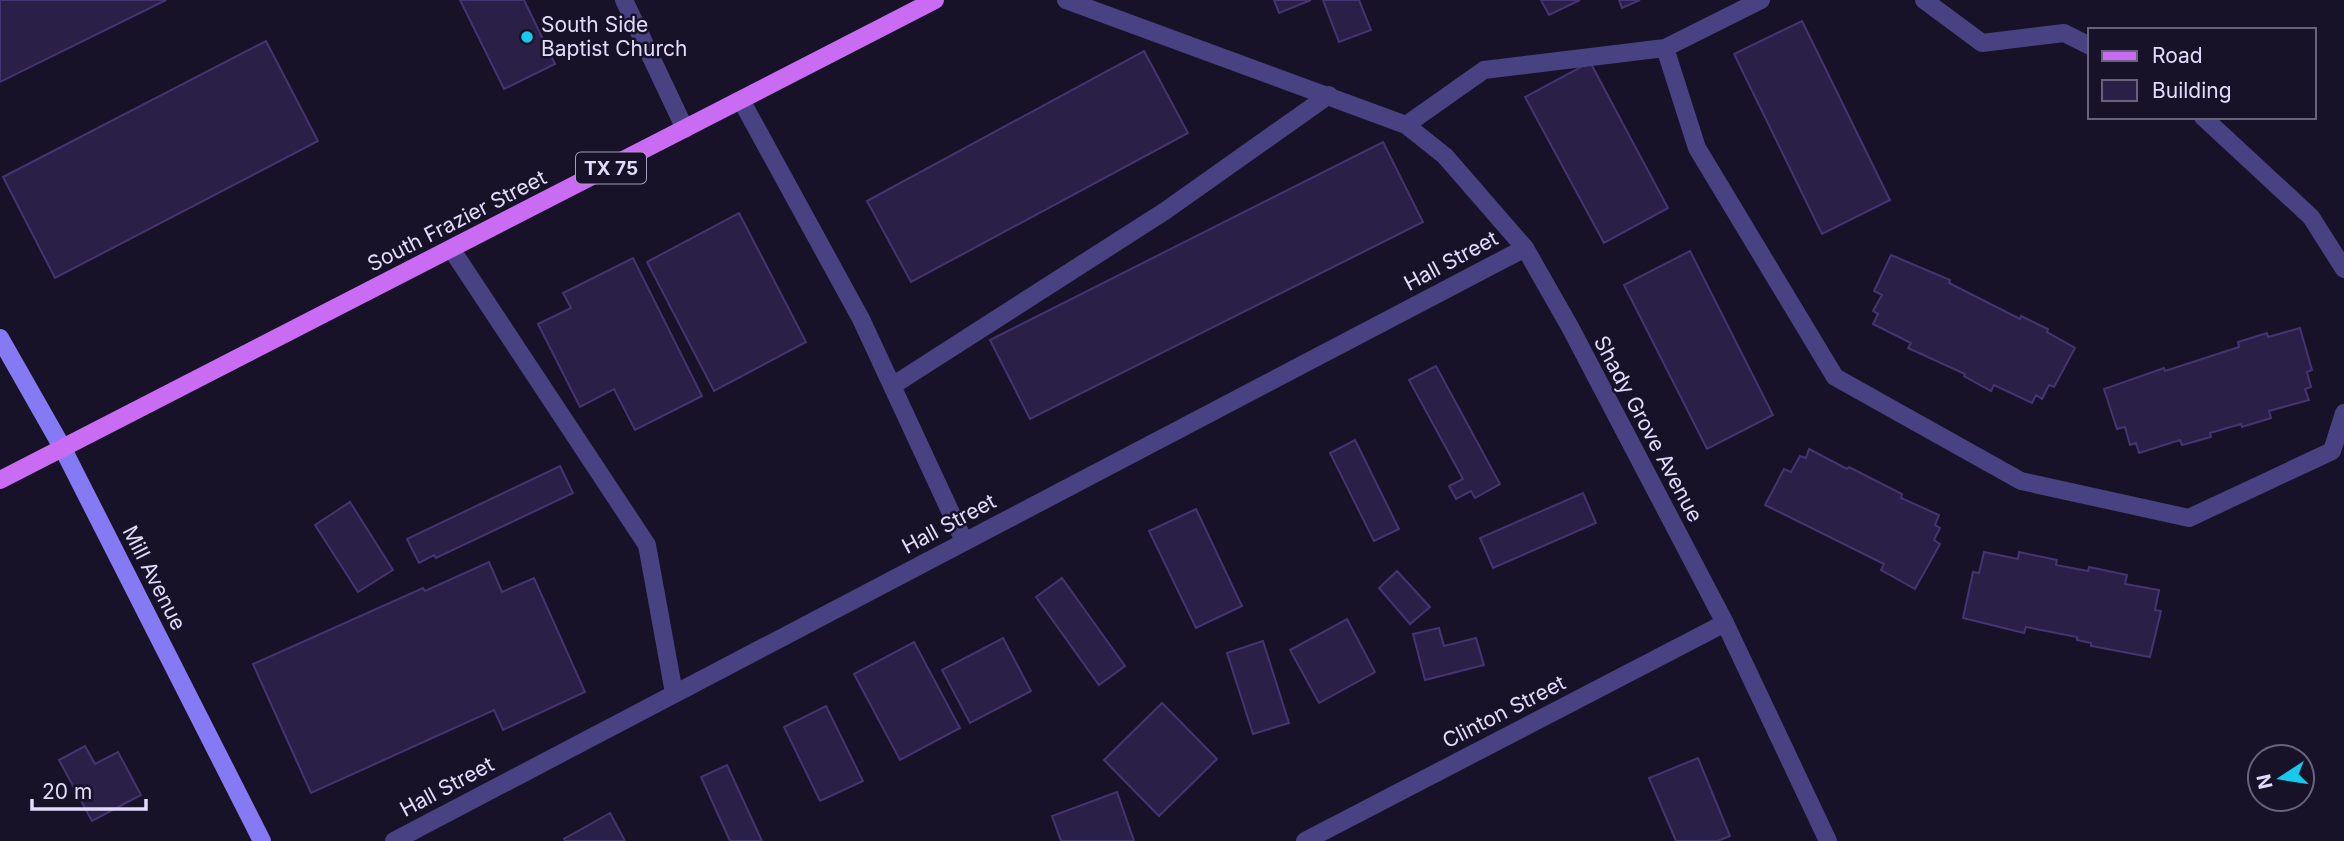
<svg xmlns="http://www.w3.org/2000/svg" width="2344" height="841" font-family="Inter,sans-serif">
  <style>
    .building { fill: #2a2047; stroke: #443471; stroke-width: 2 }
    .lines { fill: none; stroke-linecap: round; stroke-linejoin: round }
    .lane { stroke: #484182; stroke-width: 18 }
    .street { stroke: #484182; stroke-width: 18 }
    .secondary { stroke: #857af4; stroke-width: 18 }
    .primary { stroke: #c96bf3; stroke-width: 18 }
    .poi-dot { fill: #17c9ec; stroke: #171227; stroke-width: 2.5 }
    .labels { text-anchor: middle; stroke-width: 5; stroke-linejoin: round; paint-order: stroke }
    .shield { fill: #171227; stroke: #a49fbc; stroke-width: 2 }
    .shield-label { font-size: 19px; font-weight: bold; fill: #e1dbfc }
    .poi-label { font-size: 21px; fill: #e1dbfc; stroke: #171227; text-anchor: start }
    .street-label { font-size: 21px; fill: #e1dbfc; stroke: #171227 }
  </style>
  <rect width="100%" height="100%" fill="#171227"/>
  <path class="building" d="M0 0H166L0 82Z
    M460 0H524L555 64 504 89Z
    M1274 0H1311L1279 13Z
    M1323 0H1359L1371 30 1339 42Z
    M1541 0H1580L1549 15Z
    M1619 0H1640L1622 8Z
    M1802 21 1890 200 1822 234 1734 54Z
    M266 41 318 141 55 278 3 177Z
    M1144 51 1188 133 911 282 867 201Z
    M1590 62 1668 208 1604 243 1525 97Z
    M1383 142 1423 222 1030 419 990 340Z
    M739 213 806 342 714 391 647 262Z
    M1690 251 1773 415 1707 449 1624 285Z
    M1891 255 1950 280 1949 283 2020 319 2021 316 2048 329 2047 332 2075 348 2054 387 2049 385 2042 399 2036 395 2032 403 1994 385 1991 391 1964 376 1965 374 1908 348 1911 343 1873 324 1878 314 1873 311 1882 295 1874 291Z
    M633 258 702 396 635 430 614 389 580 407 538 324 571 308 563 293Z
    M2300 328 2312 370 2307 372 2311 387 2305 389 2309 400 2269 411 2271 418 2242 427 2241 424 2210 433 2211 437 2182 445 2180 440 2139 453 2136 443 2130 445 2125 427 2117 429 2104 389 2164 368 2165 371 2239 347 2238 342 2267 333 2268 337Z
    M1436 366 1500 484 1475 498 1471 491 1456 499 1449 486 1463 479 1409 380Z
    M1355 440 1399 529 1374 541 1330 453Z
    M1809 449 1847 469 1849 467 1902 494 1901 498 1939 515 1935 525 1940 528 1934 540 1940 544 1915 589 1881 570 1884 564 1765 505 1784 469 1791 472 1800 456 1806 458Z
    M560 466 573 493 436 558 434 555 419 563 407 539Z
    M1583 493 1596 523 1493 568 1480 538Z
    M350 502 393 570 358 592 315 525Z
    M1196 509 1242 606 1196 628 1149 531Z
    M1984 552 2018 559 2019 552 2057 560 2056 565 2088 571 2089 567 2127 575 2125 584 2159 590 2155 610 2161 611 2150 657 2091 646V643L2077 640V637L2026 627 2024 633 1963 618 1973 572 1979 573Z
    M489 562 502 592 534 578 585 692 503 730 494 710 311 793 253 664 423 588 425 591Z
    M1397 571 1430 607 1410 624 1379 588Z
    M1062 578 1125 666 1099 685 1036 597Z
    M1347 619 1375 672 1319 703 1290 650Z
    M1439 628 1444 646 1476 638 1484 665 1425 680 1413 634Z
    M1003 638 1031 691 970 723 942 670Z
    M1263 641 1289 723 1253 734 1227 653Z
    M914 642 960 728 900 760 854 674Z
    M1162 703 1217 759 1159 816 1104 760Z
    M826 706 863 781 820 801 784 727Z
    M85 746 95 764 118 752 141 795 92 821 59 760Z
    M1698 758 1730 836 1718 841H1676L1649 778Z
    M727 765 762 841H730L701 777Z
    M1117 792 1134 841H1061L1052 816Z
    M610 813 625 841H565L564 839Z"/>
  <g class="lines">
    <path class="lane" d="M624 0 685 129
      M1924 0 1982 43 2064 33 2090 46
      M1665 48 1697 148 1835 377 2021 481 2189 518 2332 451 2344 413
      M741 100 861 319 964 541
      M2203 117 2311 217 2344 269
      M1406 125 1484 70 1665 48 1761 0
      M452 250 647 545 674 693
      M892 386 1165 211 1329 95"/>
    <path class="street" d="M1066 0 1406 125 1445 156 1525 248 1570 327 1725 623 1828 841
      M394 841 1525 248
      M1305 841 1725 623"/>
    <path class="secondary" d="M0 338 62 447 262 841"/>
    <path class="primary" d="M0 480 935 0"/>
  </g>
  <circle class="poi-dot" cx="527" cy="37" r="7"/>
  <g class="labels">
    <rect class="shield" x="576" y="152.5" width="70" height="31" rx="5"/>
    <g class="shield-label">
      <text x="611" y="175">TX 75</text>
    </g>
    <g class="poi-label">
      <text x="541" y="32">South Side<tspan x="541" dy="24">Baptist Church</tspan></text>
    </g>
    <g class="street-label">
      <text transform="translate(457 221) rotate(-27)" y="7">South Frazier Street</text>
      <text transform="translate(1451 261) rotate(-28)" y="7">Hall Street</text>
      <text transform="translate(1648 429) rotate(62)" y="7">Shady Grove Avenue</text>
      <text transform="translate(949 524) rotate(-28)" y="7">Hall Street</text>
      <text transform="translate(154 578) rotate(63)" y="7">Mill Avenue</text>
      <text transform="translate(1504 712) rotate(-27)" y="7">Clinton Street</text>
      <text transform="translate(447 787) rotate(-28)" y="7">Hall Street</text>
    </g>
  </g>
  <rect x="2088" y="28" width="228" height="91" fill="#171227" stroke="#68627c" stroke-width="2"/>
  <rect x="2102" y="51" width="35" height="10" fill="#c96bf3" stroke="#68627c" stroke-width="2"/>
  <text x="2152" y="63" font-size="21" fill="#e1dbfc">Road</text>
  <rect x="2102" y="80" width="35" height="21" fill="#2a2047" stroke="#68627c" stroke-width="2"/>
  <text x="2152" y="98" font-size="21" fill="#e1dbfc">Building</text>
  <g transform="translate(2281 778) rotate(258)"><circle r="33" fill="#171227" stroke="#68627c" stroke-width="2"/>
  <path d="M0-5L12 26L0 18L-12 26Z" fill="#17c9ec"/>
  <text y="-10" font-size="19" font-weight="bold" text-anchor="middle" fill="#e1dbfc">N</text>
  </g>
  <path d="M32 799v10h114v-10" fill="none" stroke="#e1dbfc" stroke-width="3.5"/>
  <text x="42" y="799" font-size="21" fill="#e1dbfc" stroke="#171227" stroke-width="5" paint-order="stroke">20 m</text>
</svg>
